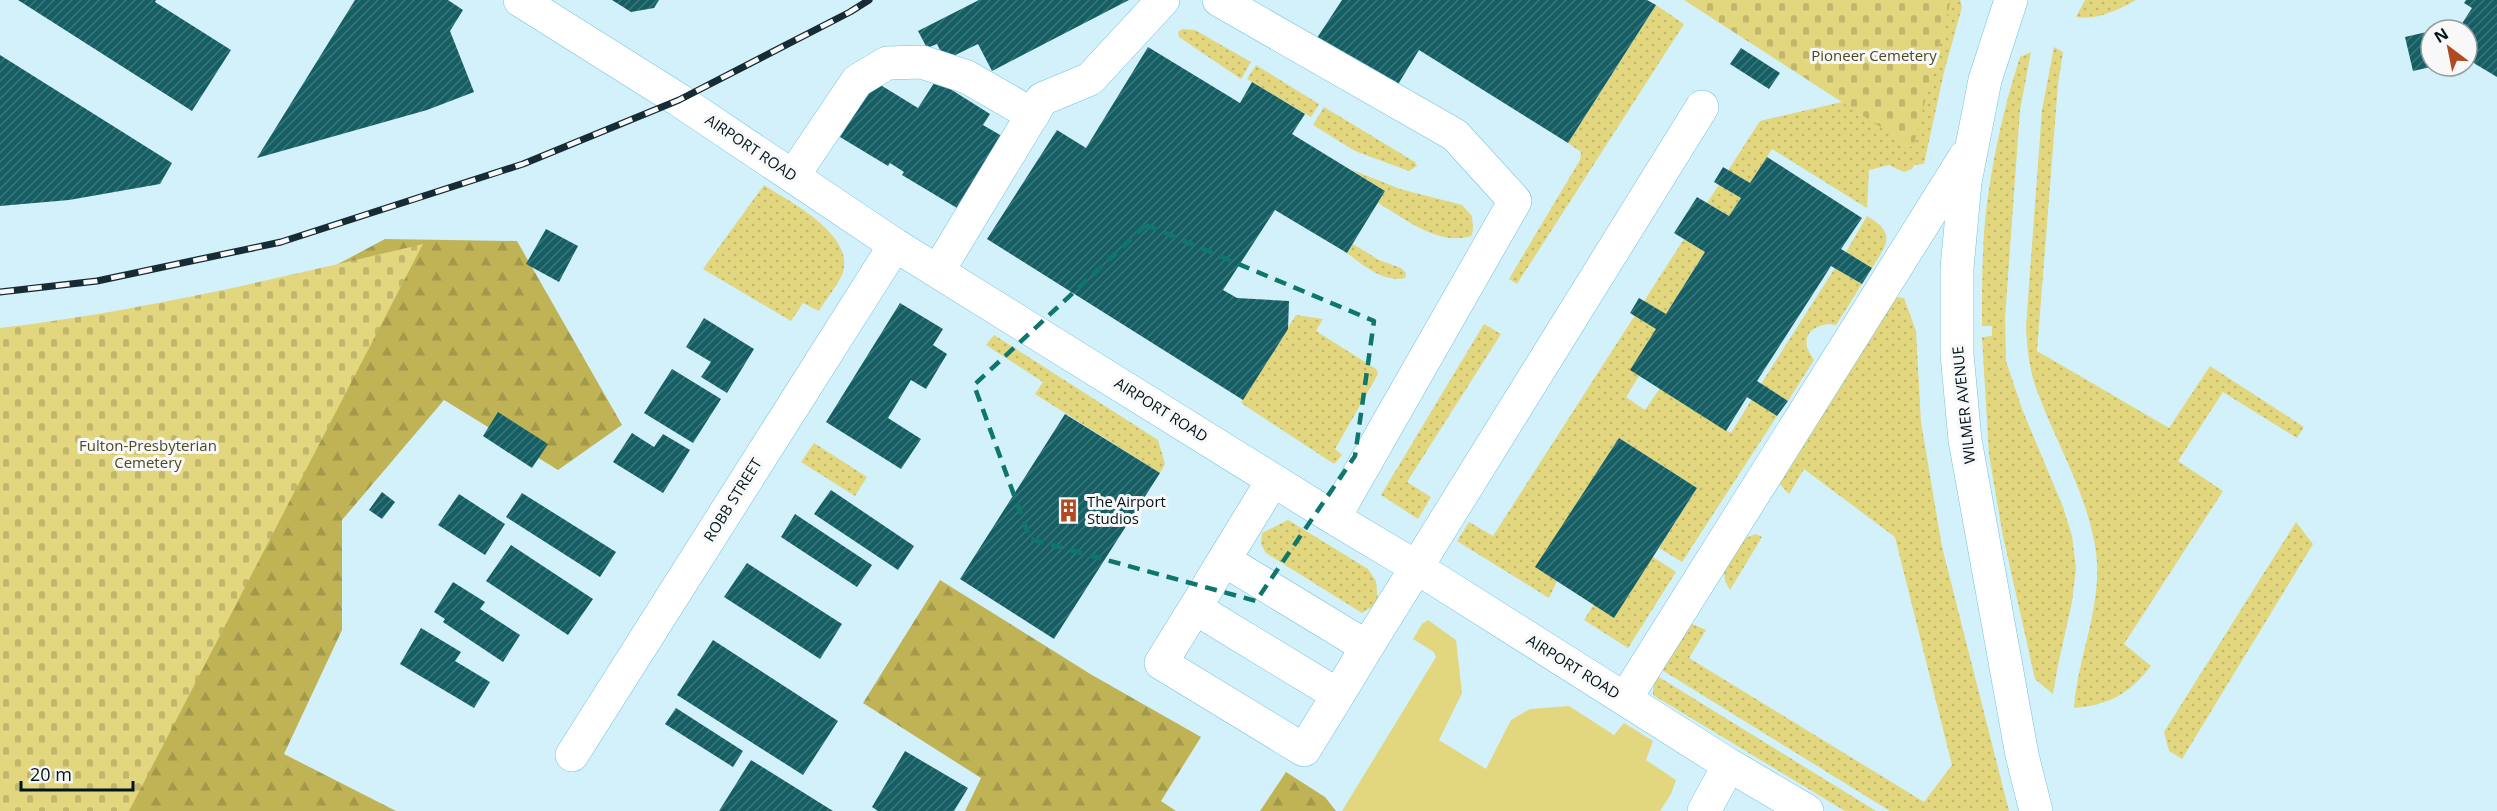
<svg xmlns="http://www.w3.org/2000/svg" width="2497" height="811" font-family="'Open Sans',sans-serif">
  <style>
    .grass { fill: url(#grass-dots) }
    .forest { fill: url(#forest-firs) }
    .cemetery { fill: url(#cemetery-stones) }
    .park { fill: #e2d67e }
    .building { fill: url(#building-hatch) }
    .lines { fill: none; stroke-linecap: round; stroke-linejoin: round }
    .minor-casing { stroke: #74c1db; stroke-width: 34 }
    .minor { stroke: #fff; stroke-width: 33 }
    .rail-casing { stroke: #162b34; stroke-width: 7 }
    .rail { stroke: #f8f8f8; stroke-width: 4.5; stroke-dasharray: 14; stroke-linecap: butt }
    .marked { fill: none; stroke: #0f766e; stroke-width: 4.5; stroke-dasharray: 12 8; stroke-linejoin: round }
    .labels { text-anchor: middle; stroke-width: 6; stroke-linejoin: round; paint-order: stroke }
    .park-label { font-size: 15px; fill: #4e4922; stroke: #f8f8f8 }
    .street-label { font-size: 15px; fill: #00151d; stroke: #f8f8f8 }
    .poi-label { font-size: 15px; fill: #00151d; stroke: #f8f8f8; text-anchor: start }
  </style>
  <defs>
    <pattern id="grass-dots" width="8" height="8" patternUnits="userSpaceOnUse" patternTransform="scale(1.5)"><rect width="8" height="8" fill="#e2d67e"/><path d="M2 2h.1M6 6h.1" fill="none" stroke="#c0b76c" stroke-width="1.8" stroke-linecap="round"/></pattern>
    <pattern id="forest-firs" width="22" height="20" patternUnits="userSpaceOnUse" patternTransform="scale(1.5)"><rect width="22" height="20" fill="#bfb356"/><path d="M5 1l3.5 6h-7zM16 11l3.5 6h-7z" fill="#a2994a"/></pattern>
    <pattern id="cemetery-stones" width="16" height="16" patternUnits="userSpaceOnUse" patternTransform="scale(1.5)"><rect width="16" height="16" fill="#e2d67e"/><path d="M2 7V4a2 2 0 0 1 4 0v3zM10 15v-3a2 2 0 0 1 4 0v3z" fill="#c0b76c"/></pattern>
    <pattern id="building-hatch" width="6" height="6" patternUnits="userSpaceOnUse" patternTransform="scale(1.5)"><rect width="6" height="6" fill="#155f64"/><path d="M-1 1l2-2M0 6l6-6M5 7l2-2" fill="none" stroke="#3c767a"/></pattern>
  </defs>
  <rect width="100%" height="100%" fill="#d3f1fb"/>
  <path class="grass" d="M1941 0H1960L1962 7 1944 72 1924 164 1914 165 1912 169 1904 172 1889 165 1869 170 1867 208 1772 149 1729 216 1707 203 1760 121 1889 91Z
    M2085 0H2136C2116 11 2098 20 2076 17Z
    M1656 5 1684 24 1517 284 1509 279 1580 160 1581 152 1568 143Z
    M1182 29 1195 30 1251 62 1241 79 1179 37 1178 32Z
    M2054 47 2063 52 2058 84 2037 351 2169 428 2210 366 2304 427 2297 438 2223 392 2178 461 2223 491 2124 644 2151 666C2129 694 2109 705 2074 708 2078 654 2105 601 2095 546 2086 491 2055 441 2036 388 2029 368 2027 347 2026 326L2042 110Z
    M2031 52 2020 110 2005 318 2006 361 2022 409 2063 507 2072 536 2076 568 2072 602 2058 665 2053 694 2035 679 2003 536 1989 455 1982 337 1992 336V326H1982C1982 291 1982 255 1985 220 1991 165 2003 109 2020 57Z
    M1256 65 1319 104 1311 117 1247 79Z
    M1324 107 1415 162 1417 166 1409 171 1355 151 1313 125Z
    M1350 169 1400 189 1462 205 1472 216 1473 231 1471 236C1437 246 1406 219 1378 203L1385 191Z
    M764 185C789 202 854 233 843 272 840 282 825 301 819 311L803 303 791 321 703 269Z
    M1867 216C1897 234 1887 243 1872 268L1846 252Z
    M1684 239 1705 252 1631 370 1639 376 1626 397 1645 410 1660 388 1731 433 1752 399 1777 416 1682 562 1659 548 1697 488 1619 438 1536 567 1557 581 1549 598 1457 541 1469 522 1493 536Z
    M1353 244 1379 260 1401 268 1406 273 1405 278C1384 283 1363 265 1347 253Z
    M1835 268 1862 284 1836 325C1823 322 1803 329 1807 347 1808 351 1812 356 1814 360L1788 401 1761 384Z
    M1894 297 1904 298 1916 331 1921 422 1942 547 2009 811H1890L1657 667 1690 623 1706 630 1689 658 1924 802 1952 765 1895 537 1804 469 1789 494 1777 481Z
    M1296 315 1323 319 1316 331 1376 369 1378 374 1335 449 1342 455 1334 464 1241 403Z
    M1484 324 1501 334 1407 482 1431 497 1418 519 1381 495Z
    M994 335 1158 440 1165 464 1160 473 1035 394 1043 382 986 345Z
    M814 443 867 477 855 496 801 462Z
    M1288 520 1368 569 1376 581 1378 603 1362 613 1266 553 1261 544 1262 533Z
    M2296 522 2313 544 2182 759 2169 751 2164 732Z
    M1756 534 1762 537 1730 590 1725 581 1724 570 1743 539Z
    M1653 557 1676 572 1628 648 1584 620 1594 604Z
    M1654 674 1876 811H1845L1653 695Z"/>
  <path class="forest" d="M385 239 517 241 622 425 558 470 444 400 342 520V630L284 754 396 811H0V734L216 329Z
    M940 580 1092 675 1201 737 1161 801 1176 811H965L981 778 863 703Z
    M1286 772 1325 797 1336 811H1260Z"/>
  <path class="cemetery" d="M1684 0H1951L1913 148Z
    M423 244 129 811H0V328C143 311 283 277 423 244Z"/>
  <path class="park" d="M1428 620 1456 640 1462 693 1439 740 1486 769 1511 720 1530 709 1569 706 1614 735 1624 723 1653 741 1646 760 1676 780 1671 794 1660 811H1342L1436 657 1434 652 1413 639 1422 624Z"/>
  <path class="building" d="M18 0H156L155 2 231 50 192 111Z
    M355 0H448L463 10 450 31 474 92 427 110 257 158Z
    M612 0H659L654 8 631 12Z
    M979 0H1129L992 71 978 44 945 60 937 44 927 48 918 31Z
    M1342 0H1647L1656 5 1568 143 1419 50 1394 91 1315 41Z
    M2466 0H2497V77L2467 59V30H2442L2461 25 2472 8 2464 3Z
    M2431 31V67L2413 71 2405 37Z
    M1148 47 1240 103 1252 82 1305 114 1292 134 1385 191 1347 253 1275 210 1223 290 1237 298 1289 301 1288 329 1243 400 987 239 1057 130 1086 148Z
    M1741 48 1780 73 1769 89 1730 64Z
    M0 55 172 163 160 184 69 200 0 206Z
    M936 80 990 114 983 125 1007 139 962 211 902 175 904 172 890 163 888 166 840 137 874 81 918 108Z
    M1767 157 1862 218 1841 249 1872 268 1862 284 1831 266 1757 381 1788 401 1777 416 1747 397 1726 431 1630 370 1656 329 1630 313 1639 298 1666 314 1705 252 1674 233 1697 197 1729 216 1741 198 1714 182 1723 167 1750 183Z
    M546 229 578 246 559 282 526 264Z
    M900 303 943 329 933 345 947 354 926 389 911 380 888 418 921 439 901 469 826 422Z
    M704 318 754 349 727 393 701 377 711 362 686 347Z
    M672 369 721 399 693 443 644 413Z
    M498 412 548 444 532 468 483 436Z
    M1065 414 1160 473 1054 639 960 579Z
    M632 433 654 447 663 434 690 450 663 493 613 462Z
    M1619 438 1697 488 1614 618 1535 567Z
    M831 490 914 546 898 570 814 514Z
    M382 492 395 502 382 519 369 510Z
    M522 493 616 552 600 577 506 517Z
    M459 494 505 524 485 555 438 525Z
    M795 514 872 565 857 587 781 537Z
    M511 545 593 599 568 635 486 581Z
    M747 563 842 624 820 659 724 597Z
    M453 582 485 602 480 609 520 635 503 662 443 622 445 619 434 612Z
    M421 628 461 652 455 661 490 682 474 708 400 664Z
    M713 640 838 721 803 775 677 695Z
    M676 708 743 751 733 767 665 724Z
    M905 751 968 788 954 811H878L872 807Z
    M751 760 833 811H719Z"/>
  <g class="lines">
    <defs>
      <path id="minor" d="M520 0 679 100 895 245 1334 518 1416 567 1729 765 1807 811
        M1219 0 1455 135 1515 201 1334 518
        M2011 0 1985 80 1965 182 1957 268V354L1965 440 2022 755 2036 811
        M793 176 857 81 887 63 922 62 967 77 1033 115
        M938 271 1042 99 1090 79 1163 0
        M1273 480 1224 560 1367 647 1702 107
        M1224 560 1195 608 1338 695 1367 647
        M1195 608 1161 663 1304 750 1338 695
        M1625 699 1965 157
        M572 755 895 245
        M1704 811 1729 765"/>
    </defs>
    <use href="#minor" class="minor-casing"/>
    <use href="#minor" class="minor"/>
    <defs>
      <path id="rail" d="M0 292 97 281 281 242 523 164 679 100 850 12 869 0"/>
    </defs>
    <use href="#rail" class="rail-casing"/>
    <use href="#rail" class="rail"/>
  </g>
  <path class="marked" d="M1146 225 1374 321 1355 456 1256 601 1030 539 974 385Z"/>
  <defs>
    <symbol id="building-bare" viewBox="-9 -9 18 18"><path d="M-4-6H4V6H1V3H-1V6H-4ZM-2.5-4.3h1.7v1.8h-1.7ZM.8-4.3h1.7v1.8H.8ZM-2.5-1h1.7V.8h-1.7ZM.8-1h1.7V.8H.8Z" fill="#b14b1f" stroke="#f8f8f8" stroke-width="2.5" paint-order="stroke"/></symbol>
  </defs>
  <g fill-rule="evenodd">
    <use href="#building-bare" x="1052" y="494" width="33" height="33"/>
  </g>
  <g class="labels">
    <g class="park-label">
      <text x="1874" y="61">Pioneer Cemetery</text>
      <text x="148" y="451">Fulton-Presbyterian<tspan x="148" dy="17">Cemetery</tspan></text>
    </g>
    <g class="street-label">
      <text transform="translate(751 148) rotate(34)" y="5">AIRPORT ROAD</text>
      <text transform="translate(1964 405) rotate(-96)" y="5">WILMER AVENUE</text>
      <text transform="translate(1161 410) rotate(32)" y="5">AIRPORT ROAD</text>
      <text transform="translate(733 500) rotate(-58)" y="5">ROBB STREET</text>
      <text transform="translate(1573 667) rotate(32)" y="5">AIRPORT ROAD</text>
    </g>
    <g class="poi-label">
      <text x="1087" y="507">The Airport<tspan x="1087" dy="17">Studios</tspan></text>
    </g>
  </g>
  <g transform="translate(2449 48) rotate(328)"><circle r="28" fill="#f8f8f8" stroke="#959da0" stroke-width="1.5"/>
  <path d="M0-4.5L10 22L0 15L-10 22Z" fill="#b14b1f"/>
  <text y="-9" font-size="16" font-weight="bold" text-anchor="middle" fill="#00151d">N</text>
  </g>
  <path d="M21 781v9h112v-9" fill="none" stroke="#00151d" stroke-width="3"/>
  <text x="30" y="781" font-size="18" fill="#00151d" stroke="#f8f8f8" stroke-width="4.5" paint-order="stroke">20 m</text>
</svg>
